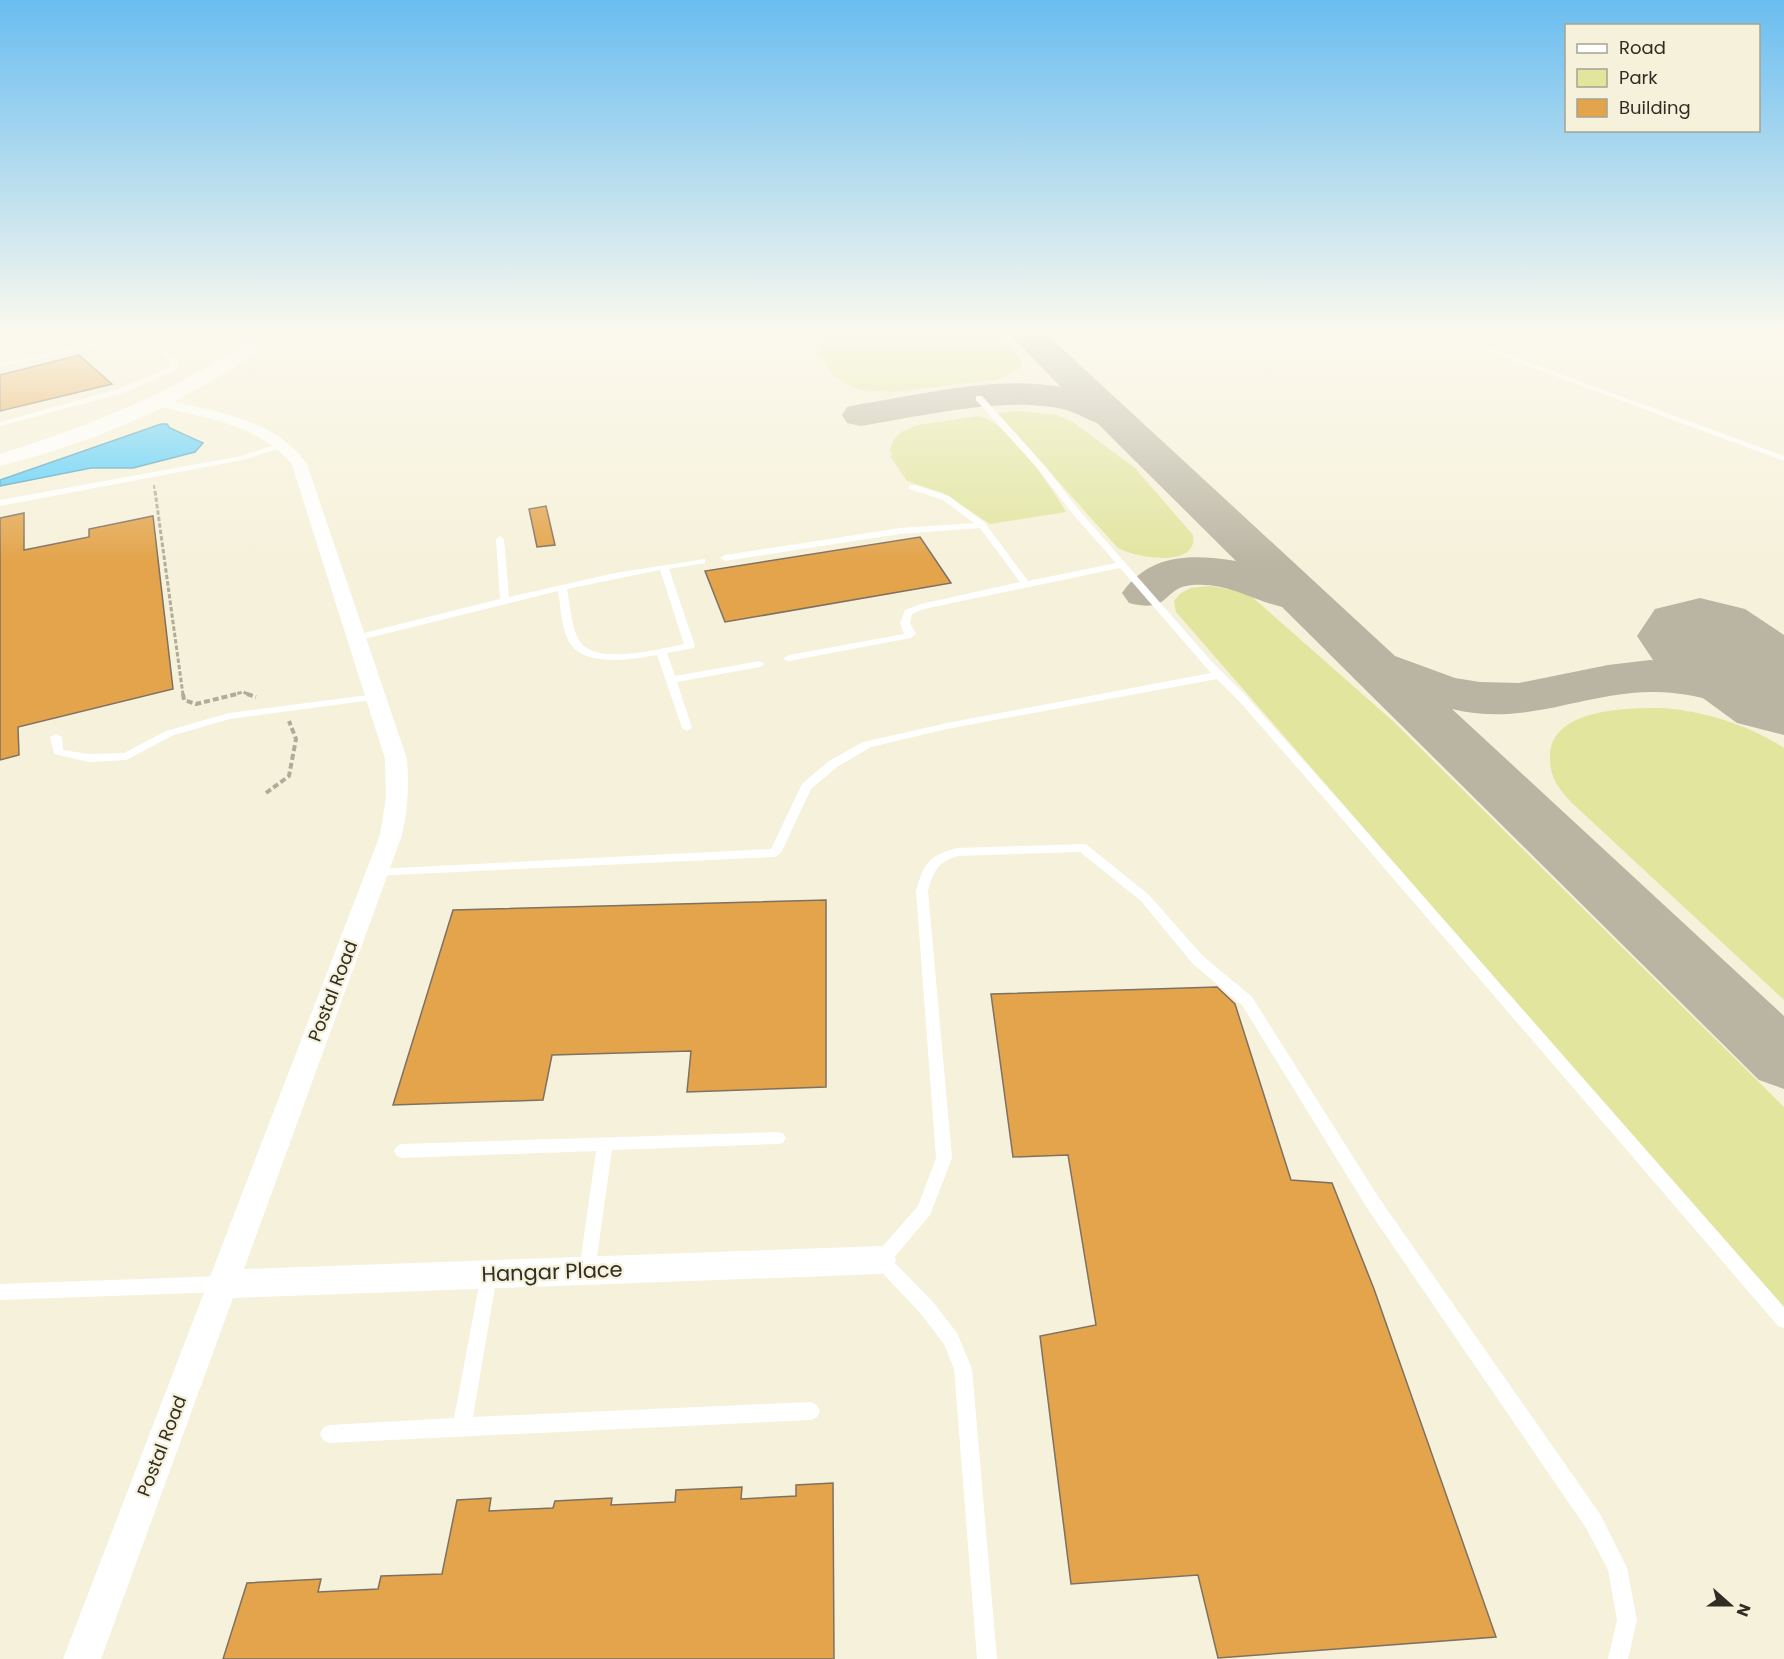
<svg xmlns="http://www.w3.org/2000/svg" width="1784" height="1659" font-family="Poppins,sans-serif">
  <style>
    .green { fill: #e1e59e }
    .water { fill: #4ccbfc; stroke: #449cbc; stroke-width: 1.5 }
    .lines { fill: none; stroke-linecap: round; stroke-linejoin: round }
    .taxiway { fill: #bab5a3; fill-rule: evenodd }
    .runway { fill: #bab5a3; fill-rule: evenodd }
    .building { fill: #e3a44b; stroke: #7f7161; stroke-width: 1.5 }
    .path-far2 { stroke: #b0ac9a; stroke-width: 2; stroke-dasharray: 4 2; stroke-linecap: butt }
    .path-far1 { stroke: #b0ac9a; stroke-width: 3; stroke-dasharray: 4.5 2; stroke-linecap: butt }
    .path { stroke: #b0ac9a; stroke-width: 4; stroke-dasharray: 6 3; stroke-linecap: butt }
    .service { fill: #fff; fill-rule: evenodd }
    .minor { fill: #fff; fill-rule: evenodd }
    .tertiary { fill: #fff; fill-rule: evenodd }
    .labels { text-anchor: middle; stroke-width: 4.5; stroke-linejoin: round; paint-order: stroke }
    .street-label { font-size: 18px; fill: #302d25; stroke: #f6f1da }
    .near-street-label { font-size: 21px; fill: #302d25; stroke: #f6f1da }
  </style>
  <rect width="100%" height="100%" fill="#f6f1da"/>
  <path class="green" d="M842 330H993L1015 349 1022 363 1018 369 998 379 896 392 861 390 846 384 840 379H836L817 352H820L819 344 827 337Z
    M1018 411 1057 415 1073 422 1135 468 1193 535C1199 569 1133 558 1117 547L997 413Z
    M979 416C1010 424 1049 484 1066 512L990 524 943 493 907 481 890 456 893 455 890 451 893 440 901 432 918 425Z
    M1209 586 1242 591 1251 596 1394 722 1784 1107V1311L1176 612 1174 601 1181 593 1191 588Z
    M1662 708C1704 711 1749 725 1784 748V1000L1571 802C1557 787 1550 777 1550 757 1550 708 1628 708 1662 708Z"/>
  <path class="water" d="M161 424H167L170 428 203 443 195 452 133 468H91L0 486V480Z"/>
  <g class="lines">
    <path class="taxiway" d="M1005 330H1042L1395 656 1455 678 1480 682 1519 683 1608 665 1650 660 1702 665 1784 687V721C1739 710 1698 691 1651 692 1580 693 1526 727 1452 709L1784 1016V1089L1759 1080 1282 607C1250 599 1227 582 1192 585 1161 588 1172 614 1129 603L1122 593C1150 553 1192 554 1236 561L1097 423C1088 420 1080 415 1072 412 1015 393 920 417 861 426L847 423 842 415 847 407 861 404C923 394 999 375 1061 387Z"/>
    <path class="runway" d="M1700 598 1745 609 1784 635V735L1737 723 1655 663 1637 636 1655 609Z"/>
  </g>
  <path class="building" d="M79 355 112 384 0 411V375Z
    M546 506 555 545 537 547 529 509Z
    M24 513V550L89 537V529L153 516 173 689 18 727 19 755 0 760V518Z
    M920 537 951 583 725 622 705 571Z
    M826 900V1087L687 1092 691 1051 552 1055 543 1100 393 1105 453 910Z
    M1217 987 1235 1004 1291 1180 1332 1183 1374 1289 1496 1637 1218 1658 1198 1575 1071 1584 1040 1336 1096 1325 1068 1155 1013 1157 991 994Z
    M833 1483 834 1659H223L247 1583 321 1579 318 1592 378 1589 381 1576 442 1574 457 1500 491 1498 489 1511 553 1508 555 1501 612 1498 611 1505 675 1502 676 1490 742 1487 741 1499 796 1496V1485Z"/>
  <g class="lines">
    <path class="path-far2" d="M154 485 155 493"/>
    <path class="path-far1" d="M155 491 183 695
      M231 695 243 692 251 695"/>
    <path class="path" d="M183 694 184 700 196 704 237 694
      M247 694 256 697
      M266 793 289 776 296 739 289 721"/>
    <path class="service" d="M69 330H81L0 350V346Z
      M156 330H169L147 336 178 361 176 370 124 393 0 426V422L118 389 170 367 171 363 141 337 0 367V363Z
      M210 330 268 333 271 335 268 337Z
      M1430 330H1440L1784 456V461Z
      M976 396H982L1045 466 1078 509 1213 663 1246 696 1344 806 1784 1307V1328L1778 1326 1336 812 1238 700 1217 679 947 729 871 747 837 767 811 789 781 853 775 857 373 876 371 873 377 869 771 849 802 784 829 761 863 742 947 723 1211 673 1120 568 924 609 912 614 910 623 916 634 911 638 789 661 785 660 784 658 789 655 904 634 900 623 905 610 921 604 1020 582 980 528 900 534 725 561 720 558 725 555 900 528 974 523 943 500 909 489V485H915L949 496 985 523 1028 581 1116 563 1072 513 1039 470 976 400Z
      M284 442 288 444 287 446 243 460 0 506V500L241 456Z
      M500 536 504 539 509 597 615 573 705 559V563L669 569 695 646 694 648 667 653 675 676 760 661 765 664 760 667 677 682 692 728 687 731 682 728 657 655C634 659 589 667 572 646 561 632 561 607 558 591L356 641 352 640V636L500 599 496 539ZM660 570 684 644C660 649 599 665 581 643 572 632 570 603 567 589Z
      M376 694 381 697 380 699 230 719 174 735 126 760 89 762 54 754 50 737 56 734 62 737 63 750 89 754 124 753 166 731 229 713Z
      M1083 844 1087 845 1149 895 1203 956 1252 997 1379 1198 1600 1514 1627 1568 1637 1620 1628 1659H1608L1617 1620 1608 1570 1586 1528 1367 1208 1242 1005 1193 964 1141 901 1080 852 958 856C938 861 933 872 928 891L952 1158 930 1215 892 1260 933 1302 957 1333 972 1369 997 1659H977L954 1369 944 1344 921 1314 875 1265 873 1260 875 1255 918 1206 936 1158 916 891C924 863 929 855 958 848Z
      M778 1132 783 1133 786 1138 783 1143 778 1144 612 1150 595 1271 593 1276 587 1279 581 1276 579 1271 596 1151 402 1158 397 1156 394 1151 397 1146 402 1144Z
      M489 1267 495 1270 497 1275 473 1417 811 1402 817 1405 820 1411 817 1417 811 1420 329 1443 323 1440 320 1434 323 1428 329 1425 454 1418 481 1275 483 1270Z
      M222 1276 228 1278 230 1284 228 1290 222 1292 0 1300V1284Z"/>
    <path class="minor" d="M157 398C210 411 273 416 307 464L407 759C409 785 408 809 402 835L244 1269 881 1246 892 1250 896 1260 892 1270 881 1274 233 1298 101 1659H63L380 835 386 797 385 759 292 465C259 423 200 417 152 405L150 402Z"/>
    <path class="tertiary" d="M263 330H282C274 340 260 348 250 356 179 407 85 445 0 466V454C95 424 183 389 263 330Z"/>
  </g>
  <linearGradient id="sky" x2="0" y2="1"><stop stop-color="#69bdf0"/><stop offset="0.59" stop-color="#fbf9ee"/><stop offset="1" stop-color="#fbf9ee" stop-opacity="0"/></linearGradient>
  <rect width="1784" height="562" fill="url(#sky)"/>
  <g class="labels">
    <g class="street-label">
      <text transform="translate(333 991) rotate(-69)" y="6">Postal Road</text>
      <text transform="translate(162 1446) rotate(-69)" y="6">Postal Road</text>
    </g>
    <g class="near-street-label">
      <text transform="translate(552 1272) rotate(-2)" y="7">Hangar Place</text>
    </g>
  </g>
  <rect x="1565" y="24" width="195" height="108" fill="#f6f1da" stroke="#a7a392" stroke-width="1.5"/>
  <rect x="1577" y="44" width="30" height="9" fill="#ffffff" stroke="#a7a392" stroke-width="1.5"/>
  <text x="1619" y="54" font-size="18" fill="#302d25">Road</text>
  <rect x="1577" y="69" width="30" height="18" fill="#e1e59e" stroke="#a7a392" stroke-width="1.5"/>
  <text x="1619" y="84" font-size="18" fill="#302d25">Park</text>
  <rect x="1577" y="99" width="30" height="18" fill="#e3a44b" stroke="#a7a392" stroke-width="1.5"/>
  <text x="1619" y="114" font-size="18" fill="#302d25">Building</text>
  <g transform="translate(1730 1605) rotate(111)" stroke="#f6f1da" stroke-width="4.5" paint-order="stroke">
  <path d="M0-4.5L10 22L0 15L-10 22Z" fill="#302d25"/>
  <text y="-9" font-size="16" font-weight="bold" text-anchor="middle" fill="#302d25">N</text>
  </g>
</svg>
